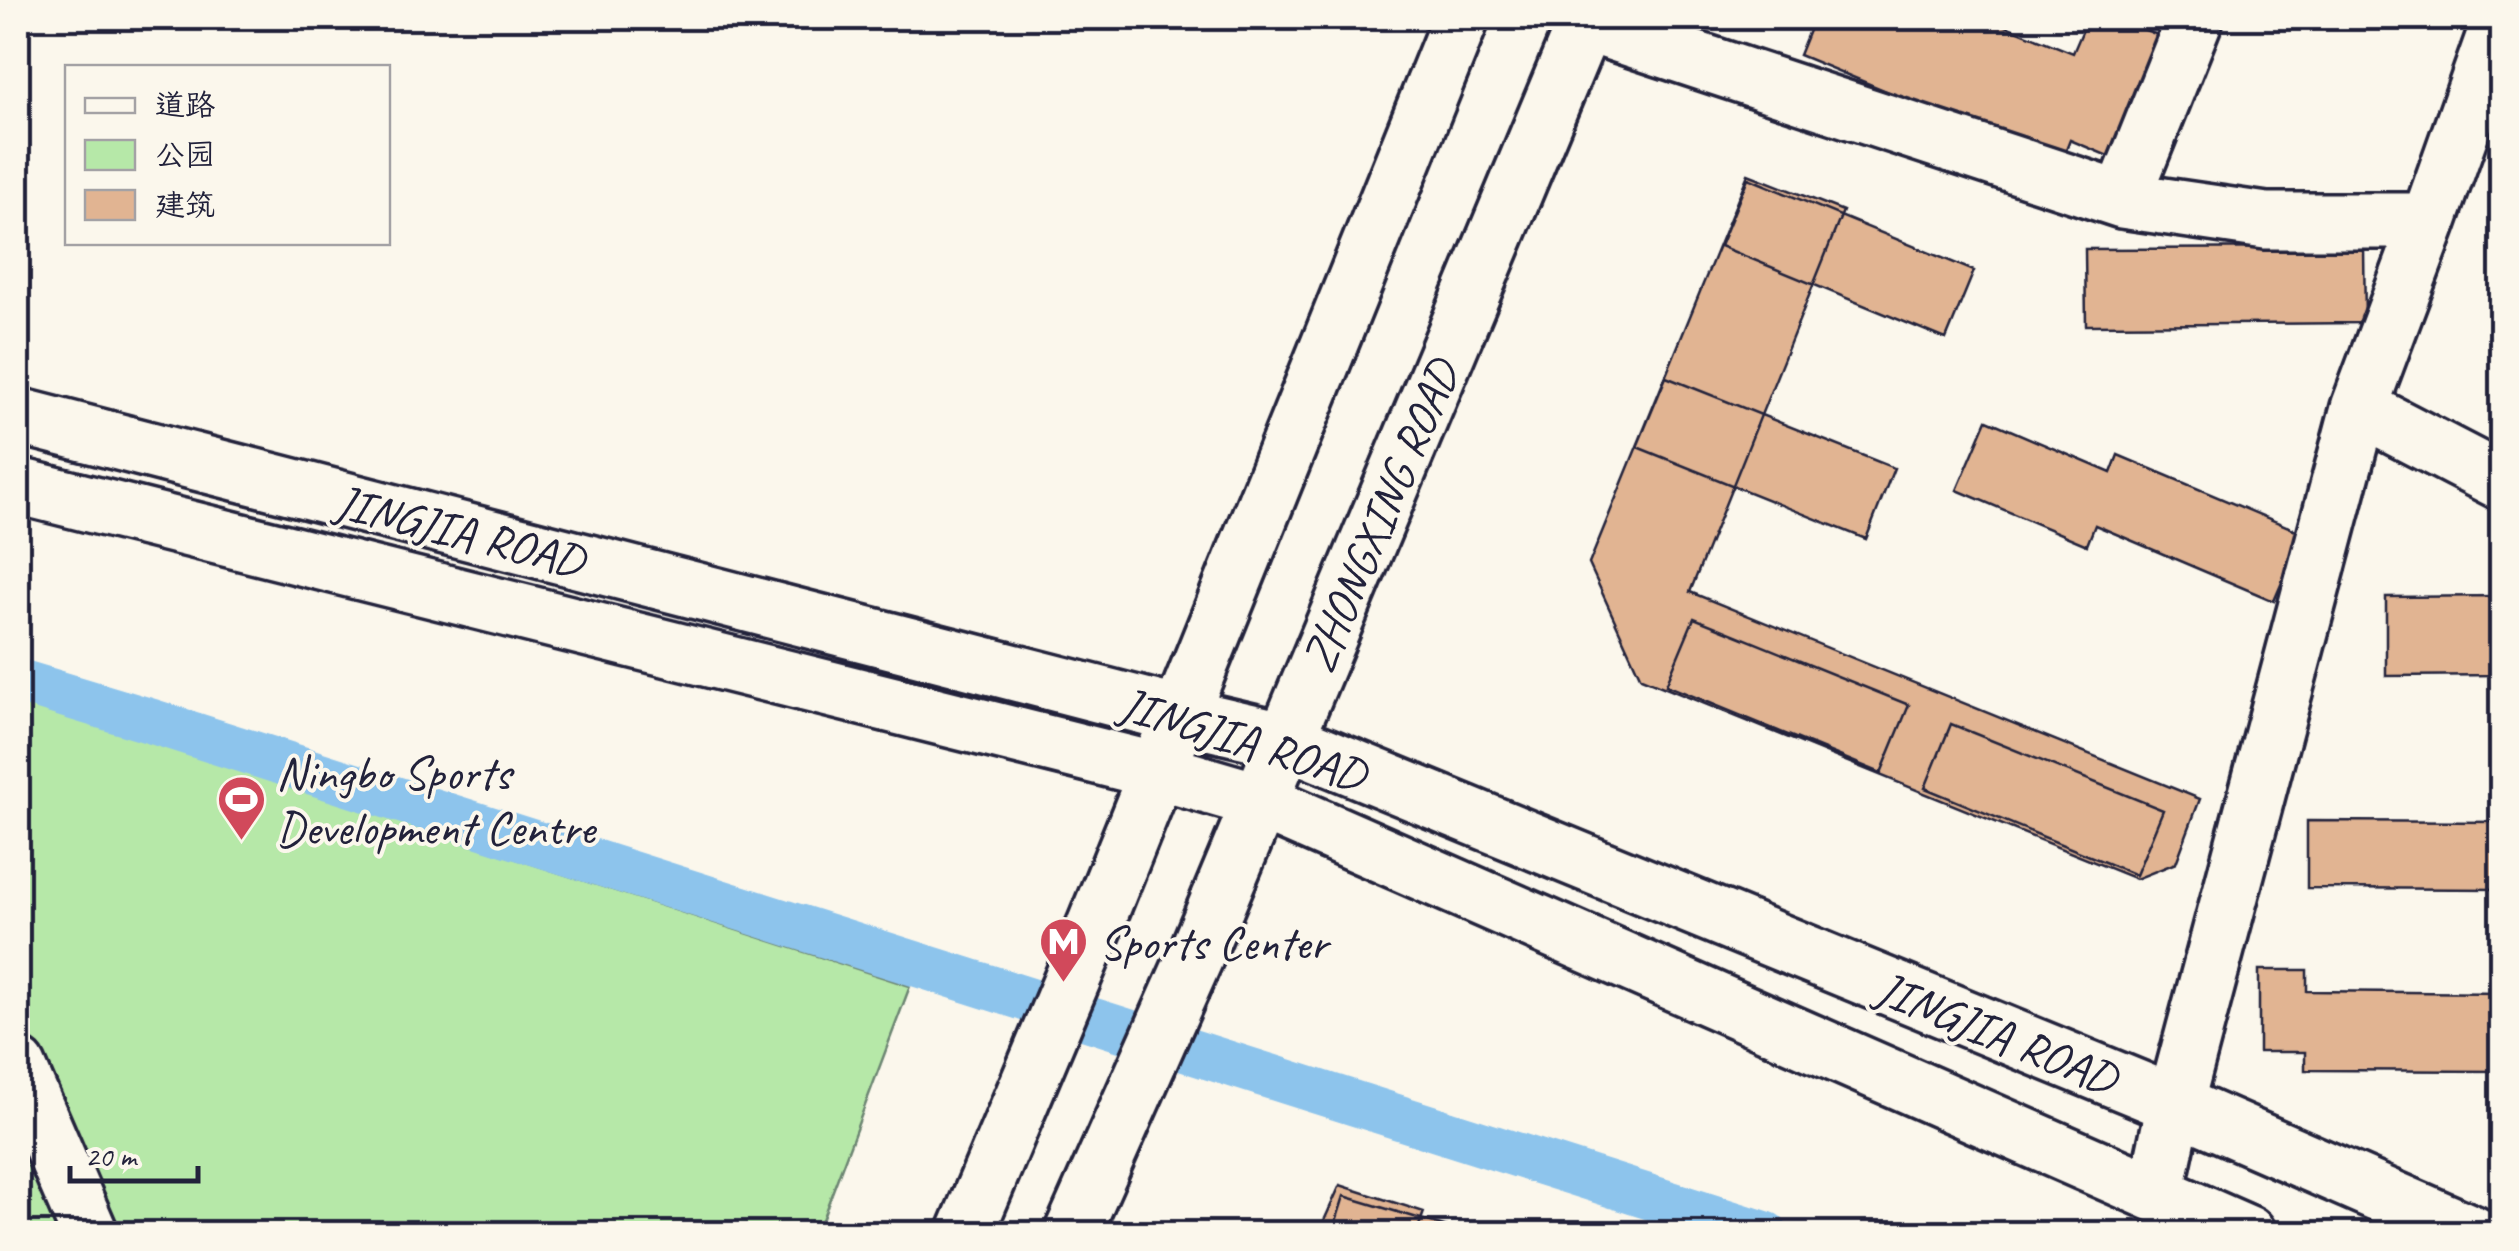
<svg xmlns="http://www.w3.org/2000/svg" width="2519" height="1251" font-family="Caveat,'LXGW WenKai TC',sans-serif">
  <style>
    .green { fill: #b6e8a8; stroke: #6c8572; stroke-width: 2.5 }
    .lines { fill: none; stroke-linecap: round; stroke-linejoin: round }
    .canal { stroke: #8dc4ec; stroke-width: 45 }
    .building { fill: #e1b492; stroke: #22223b; stroke-width: 2.5 }
    .minor-casing { stroke: #22223b; stroke-width: 62 }
    .major-casing { stroke: #22223b; stroke-width: 62 }
    .minor { stroke: #fbf7ec; stroke-width: 55 }
    .major { stroke: #fbf7ec; stroke-width: 55 }
    .labels { text-anchor: middle; stroke-width: 8; stroke-linejoin: round; paint-order: stroke }
    .street-label { font-size: 48px; fill: #22223b; stroke: #fbf7ec }
    .poi-label { font-size: 48px; fill: #22223b; stroke: #fbf7ec; text-anchor: start }
  </style>
  <rect width="100%" height="100%" fill="#fbf7ec"/>
  <filter id="ink" filterUnits="userSpaceOnUse"><feTurbulence type="fractalNoise" baseFrequency=".01" numOctaves="2"/><feDisplacementMap in="SourceGraphic" scale="20" xChannelSelector="R" yChannelSelector="G"/><feConvolveMatrix kernelMatrix="1 2 1 2 8 2 1 2 1" color-interpolation-filters="sRGB"/></filter>
  <g filter="url(#ink)">
    <path class="green" d="M18 698 910 986 817 1233 18 1234Z"/>
    <g class="lines">
      <path class="canal" d="M18 681 151 721 1766 1234"/>
    </g>
    <path class="building" d="M1814 18H1986L2073 53 2088 18H2148L2143 29 2170 40 2120 161 2070 140 2061 163 1799 55Z
      M2498 122H2502V190L2497 189Z
      M1748 174 1843 211 1690 592 2200 799 2176 863 2136 879 1641 678 1589 564Z
      M1748 178 1974 271 1946 339 1720 246Z
      M2364 248 2365 323 2086 325 2085 249Z
      M2497 320H2502V388H2496Z
      M1666 377 1894 468 1866 539 1637 447Z
      M1987 420 2111 473 2118 455 2303 533 2274 601 2095 525 2087 545 1957 490Z
      M2502 596V675L2386 676V597Z
      M1694 618 1909 705 1881 773 1666 685Z
      M1951 724 2163 810 2136 875 1925 788Z
      M2307 821 2502 822V889L2307 888Z
      M2259 970H2307V991L2502 993V1071L2305 1070V1052H2259Z
      M1340 1185 1424 1212 1416 1234H1318Z
      M1344 1196 1471 1234H1332Z"/>
    <g class="lines">
      <defs>
        <path id="minor" d="M2501 18 2429 221 2359 408 2502 482
          M1584 23 2122 200 2195 18
          M2122 200 2266 221H2429
          M18 1067 90 1234
          M2156 1193 2175 1104 2359 408"/>
        <path id="major" d="M18 416 1179 715 1286 740 2175 1104 2473 1234
          M18 486 1157 771 1260 801 2248 1234
          M965 1234 1096 923 1461 18
          M1072 1234 1196 955 1587 18"/>
      </defs>
      <use href="#minor" class="minor-casing"/>
      <use href="#major" class="major-casing"/>
      <use href="#minor" class="minor"/>
      <use href="#major" class="major"/>
    </g>
  </g>
  <defs>
    <symbol id="stadium-pin" viewBox="-11 -11 22 30"><path d="M0 17L-7.5 6A9.5 9.5 0 1 1 7.5 6Z" fill="#d1495b" stroke="#fbf7ec"/><path d="M0-5a6.5 5 0 1 0 0 10a6.5 5 0 1 0 0-10ZM-3.5-1.8h7v3.6h-7Z" fill="#fff"/></symbol>
    <symbol id="metro-pin" viewBox="-11 -11 22 30"><path d="M0 17L-7.5 6A9.5 9.5 0 1 1 7.5 6Z" fill="#d1495b" stroke="#fbf7ec"/><path d="M-5.5 5V-5H-3L0 0L3-5H5.5V5H3V-.5L0 4L-3-.5V5Z" fill="#fff"/></symbol>
  </defs>
  <g fill-rule="evenodd">
    <use href="#stadium-pin" x="214" y="772" width="55" height="75"/>
    <use href="#metro-pin" x="1036" y="914" width="55" height="75"/>
  </g>
  <g class="labels">
    <g class="street-label">
      <text transform="translate(1379 516) rotate(-67)" y="17">ZHONGXING ROAD</text>
      <text transform="translate(460 530) rotate(14)" y="17">JINGJIA ROAD</text>
      <text transform="translate(1243 738) rotate(17)" y="17">JINGJIA ROAD</text>
      <text transform="translate(1997 1032) rotate(22)" y="17">JINGJIA ROAD</text>
    </g>
    <g class="poi-label">
      <text x="276" y="789">Ningbo Sports<tspan x="276" dy="55">Development Centre</tspan></text>
      <text x="1099" y="959">Sports Center</text>
    </g>
  </g>
  <rect width="2519" height="1251" fill="none" stroke="#fbf7ec" stroke-width="60"/>
  <rect x="30" y="30" width="2459" height="1191" fill="none" stroke="#22223b" stroke-width="4" filter="url(#ink)"/>
  <rect x="65" y="65" width="325" height="180" fill="#fbf7ec" stroke="#a4a2a5" stroke-width="2.5"/>
  <rect x="85" y="98" width="50" height="15" fill="#fbf7ec" stroke="#a4a2a5" stroke-width="2.5"/>
  <text x="155" y="115" font-size="30" fill="#22223b">道路</text>
  <rect x="85" y="140" width="50" height="30" fill="#b6e8a8" stroke="#a4a2a5" stroke-width="2.5"/>
  <text x="155" y="165" font-size="30" fill="#22223b">公园</text>
  <rect x="85" y="190" width="50" height="30" fill="#e1b492" stroke="#a4a2a5" stroke-width="2.5"/>
  <text x="155" y="215" font-size="30" fill="#22223b">建筑</text>
  <path d="M70 1166v15h128v-15" fill="none" stroke="#22223b" stroke-width="5"/>
  <text x="85" y="1166" font-size="30" fill="#22223b" stroke="#fbf7ec" stroke-width="8" paint-order="stroke">20 m</text>
</svg>
